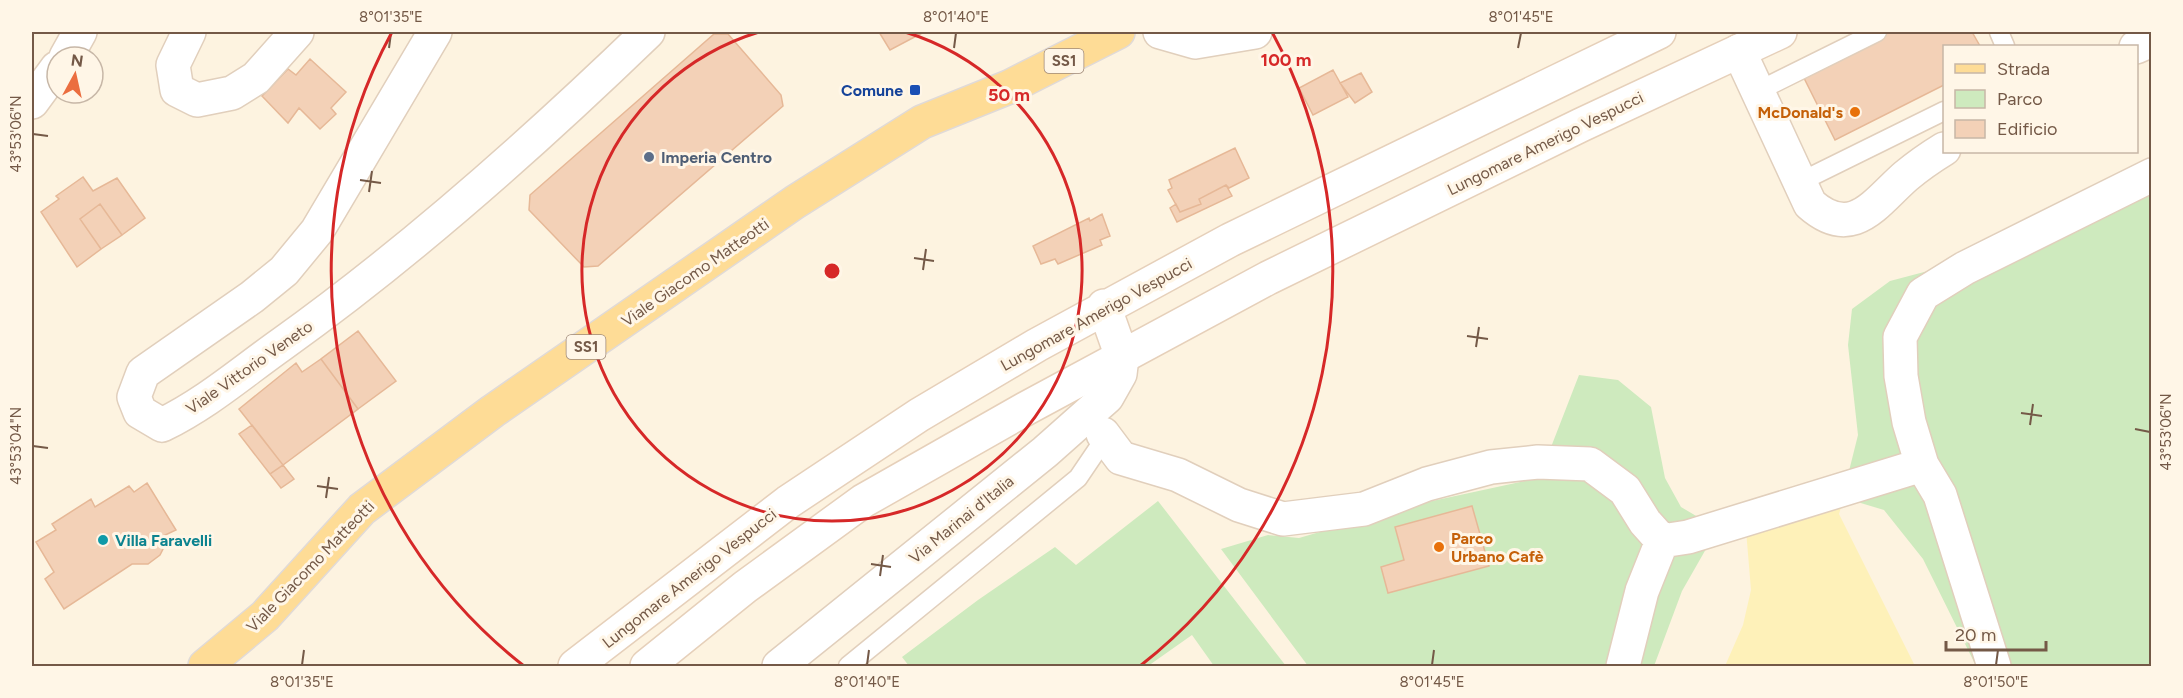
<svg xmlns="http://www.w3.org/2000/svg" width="2183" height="698" font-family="Figtree,sans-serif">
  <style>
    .green { fill: #ceeabe }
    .sand { fill: #fef1b9 }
    .building { fill: #f3d1b7; stroke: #e6b897; stroke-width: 1.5 }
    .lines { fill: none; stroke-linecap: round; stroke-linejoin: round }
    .lane-casing { stroke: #e1cfbc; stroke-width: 21 }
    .street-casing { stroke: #e1cfbc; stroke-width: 36 }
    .secondary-casing { stroke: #e6d0ba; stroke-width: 36 }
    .primary-casing { stroke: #e0dad7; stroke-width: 36 }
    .lane { stroke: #fff; stroke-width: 18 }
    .street { stroke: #fff; stroke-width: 33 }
    .secondary { stroke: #fff; stroke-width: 33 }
    .primary { stroke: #fedc96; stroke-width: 33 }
    .ticks { fill: none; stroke: #745947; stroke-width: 2 }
    .ring { fill: none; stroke: #d62828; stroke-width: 3 }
    .transit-dot { fill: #1a4fb4; stroke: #fff6e7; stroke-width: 2 }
    .food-dot { fill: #e8710a; stroke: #fff6e7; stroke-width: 2 }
    .service-dot { fill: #5c6f8a; stroke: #fff6e7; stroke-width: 2 }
    .culture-dot { fill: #0f9aa8; stroke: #fff6e7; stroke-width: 2 }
    .labels { text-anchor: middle; stroke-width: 6; stroke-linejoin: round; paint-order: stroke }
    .shield { fill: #fff6e7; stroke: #9e8877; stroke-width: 1.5 }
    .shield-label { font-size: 15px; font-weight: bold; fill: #745947 }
    .transit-label { font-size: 16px; font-weight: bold; fill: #164399; stroke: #fff6e7; text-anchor: end }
    .food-label { font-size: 16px; font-weight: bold; fill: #c56008; stroke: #fff6e7; text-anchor: end }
    .street-label { font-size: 16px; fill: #745947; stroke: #fff6e7 }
    .service-label { font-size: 16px; font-weight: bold; fill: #4e5e75; stroke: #fff6e7; text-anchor: start }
    .culture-label { font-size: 16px; font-weight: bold; fill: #0d838f; stroke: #fff6e7; text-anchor: start }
    .centre { fill: #d62828; stroke: #fff6e7; stroke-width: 3 }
    .ring-label { font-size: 18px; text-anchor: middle; font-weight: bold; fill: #d62828; stroke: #fff6e7; stroke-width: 6; stroke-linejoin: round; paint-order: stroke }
    .neatline { fill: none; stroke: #745947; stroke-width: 2 }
    .ticks-label { font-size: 15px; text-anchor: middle; fill: #745947 }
  </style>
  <rect width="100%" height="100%" fill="#fdf3e0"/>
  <path class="green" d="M2151 166V666H1976L1923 559 1884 510 1844 498 1710 542 1682 591 1654 666H1308L1221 549 1268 535 1299 538 1409 506 1539 478 1579 375 1618 380 1651 407 1665 478 1681 507 1703 520 1849 471 1858 435 1848 345 1852 309 1890 281 1962 262Z
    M1158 501 1286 666H1214L1192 635 1148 666H909L902 657 978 600 1055 547 1076 565Z"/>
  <path class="sand" d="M1844 498 1839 514 1915 666H1725L1743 625 1751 590 1746 530Z"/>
  <path class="building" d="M879 32H924L890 50Z
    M1889 32H1972L1980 46H1944V85L1835 140 1804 78Z
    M714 34H728L781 95 783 106 598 266 584 267 529 210 530 195Z
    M310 59 346 92 331 108 336 114 320 129 299 108 288 123 262 96 288 69 296 75Z
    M1333 70 1348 97 1313 115 1299 88Z
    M1361 73 1372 92 1355 103 1340 83Z
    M1235 148 1249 178 1229 188 1226 185 1199 199 1201 204 1180 212 1168 190 1172 188 1169 180Z
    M83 177 93 191 117 178 145 218 122 235 100 204 80 219 101 249 77 267 41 212 59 199 56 196Z
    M1226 185 1232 196 1177 222 1170 208 1176 204 1180 212 1201 204 1199 199Z
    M100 204 122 235 101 249 80 219Z
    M1102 214 1110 236 1100 240 1102 245 1058 264 1055 259 1041 264 1033 246 1089 218 1090 221Z
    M358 331 396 381 358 409 321 359Z
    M321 359 358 409 283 465 239 409 296 363 302 372Z
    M252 425 283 465 270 474 239 434Z
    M283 465 294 479 281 488 270 474Z
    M147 483 176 530 163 536 167 541 160 555 148 564H132L64 609 45 579 54 572 36 542 56 530 52 524 91 499 95 507 129 486 134 492Z
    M1472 506 1489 566 1388 593 1381 567 1404 560 1395 527Z"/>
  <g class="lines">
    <defs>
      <path id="lane" d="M1999 32 2005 46
        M1758 91 1877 32
        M1800 182 1944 111
        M848 666 1078 478 1099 447 1102 431"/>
      <path id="street" d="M189 32 173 65 177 90 197 100 232 93 256 78 297 32
        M435 32 317 231 284 271 252 297 143 373 134 397 140 412 162 425C207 403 241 373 282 344 412 251 533 143 648 32
        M1160 32 1195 42 1255 32
        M2136 47 2152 40
        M1739 51 1810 204C1853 242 1876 202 1906 176 1918 166 1931 157 1944 149
        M66 57 80 32
        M32 102 57 68
        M1103 434 1121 458 1178 475 1239 505 1283 519 1364 509 1427 484 1491 467 1538 462 1590 464 1625 490 1645 522 1662 541 1688 537 1922 465
        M779 666 1045 452 1107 397 1120 374 1122 357
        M1623 666 1642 591 1662 541
        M1994 666 1940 495 1922 465 1909 422 1901 376 1900 337 1923 294 1965 268 2152 175"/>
      <path id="secondary" d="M1104 306 1122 357
        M575 666 788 502 919 415 1037 345 1230 240 1659 32
        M647 666 745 587 863 501 1025 409 1268 278 1581 125 1780 32"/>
      <path id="primary" d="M205 666 265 616 362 509 493 411 795 202 922 122 1009 87 1118 32"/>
    </defs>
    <use href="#lane" class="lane-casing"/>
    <use href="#street" class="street-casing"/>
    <use href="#secondary" class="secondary-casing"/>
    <use href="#primary" class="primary-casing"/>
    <use href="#lane" class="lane"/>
    <use href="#street" class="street"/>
    <use href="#secondary" class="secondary"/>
    <use href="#primary" class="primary"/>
  </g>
  <path class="ticks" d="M389 48 391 33M954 48 956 33M1518 48 1521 33M33 134 48 136M360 180 381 183M369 192 372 171M914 258 934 261M923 270 926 249M1467 336 1488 339M1476 347 1479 327M2021 413 2042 416M2030 425 2033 404M2135 429 2150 432M33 446 48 448M317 486 338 489M326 498 329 477M871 564 891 567M880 576 883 555M302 665 304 650M867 665 869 650M1432 665 1434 650M1996 665 1998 650"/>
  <g class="ring">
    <path d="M905 32A250 250 0 1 1 759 32"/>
    <path d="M524 666A501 501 0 0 1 392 32M1272 32A501 501 0 0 1 1140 666"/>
  </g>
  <rect class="transit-dot" x="909" y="84" width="12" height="12" rx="3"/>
  <g class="food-dot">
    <circle cx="1855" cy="112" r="6"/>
    <circle cx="1439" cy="547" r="6"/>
  </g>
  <circle class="service-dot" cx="649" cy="157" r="6"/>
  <circle class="culture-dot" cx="103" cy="540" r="6"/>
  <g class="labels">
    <g class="shield">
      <rect x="1044.5" y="49" width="39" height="24" rx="4.5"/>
      <rect x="566.5" y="335" width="39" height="24" rx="4.5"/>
    </g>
    <g class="shield-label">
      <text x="1064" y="66">SS1</text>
      <text x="586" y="352">SS1</text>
    </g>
    <g class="transit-label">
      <text x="903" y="96">Comune</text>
    </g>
    <g class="food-label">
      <text x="1843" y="118">McDonald's</text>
      <text x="1451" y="544" text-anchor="start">Parco<tspan x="1451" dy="18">Urbano Cafè</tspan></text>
    </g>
    <g class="street-label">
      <text transform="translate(1545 143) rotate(-26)" y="6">Lungomare Amerigo Vespucci</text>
      <text transform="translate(695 272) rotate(-35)" y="6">Viale Giacomo Matteotti</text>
      <text transform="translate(1096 314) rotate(-29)" y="6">Lungomare Amerigo Vespucci</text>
      <text transform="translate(249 367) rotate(-35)" y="6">Viale Vittorio Veneto</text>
      <text transform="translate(961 519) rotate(-39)" y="6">Via Marinai d'Italia</text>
      <text transform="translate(310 566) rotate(-46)" y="6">Viale Giacomo Matteotti</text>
      <text transform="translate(689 578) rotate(-38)" y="6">Lungomare Amerigo Vespucci</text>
    </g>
    <g class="service-label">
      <text x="661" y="163">Imperia Centro</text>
    </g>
    <g class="culture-label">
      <text x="115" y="546">Villa Faravelli</text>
    </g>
  </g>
  <circle cx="832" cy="271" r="9" class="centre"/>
  <g class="ring-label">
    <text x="1286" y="66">100 m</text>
    <text x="1009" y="101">50 m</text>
  </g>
  <rect width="2183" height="698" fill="none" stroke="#fff6e7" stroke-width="66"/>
  <rect x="1943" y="45" width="195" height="108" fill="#fff6e7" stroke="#c7b7a7" stroke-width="1.5"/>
  <rect x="1955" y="64" width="30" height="9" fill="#fedc96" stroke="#c7b7a7" stroke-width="1.5"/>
  <text x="1997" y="75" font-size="18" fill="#745947">Strada</text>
  <rect x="1955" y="90" width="30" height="18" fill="#ceeabe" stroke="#c7b7a7" stroke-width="1.5"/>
  <text x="1997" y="105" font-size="18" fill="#745947">Parco</text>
  <rect x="1955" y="120" width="30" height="18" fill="#f3d1b7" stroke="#c7b7a7" stroke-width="1.5"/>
  <text x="1997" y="135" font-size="18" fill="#745947">Edificio</text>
  <g transform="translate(75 75) rotate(8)"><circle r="28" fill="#fff6e7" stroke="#c7b7a7" stroke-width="1.5"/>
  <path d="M0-4.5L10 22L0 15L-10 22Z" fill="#eb6e40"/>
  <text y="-9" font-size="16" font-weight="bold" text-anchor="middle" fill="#745947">N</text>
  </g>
  <path d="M1946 641v9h100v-9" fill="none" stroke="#745947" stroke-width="3"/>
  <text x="1955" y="641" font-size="18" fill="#745947" stroke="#fff6e7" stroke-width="4.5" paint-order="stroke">20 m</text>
  <rect x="33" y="33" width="2117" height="632" class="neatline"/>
  <g class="ticks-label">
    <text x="391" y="22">8°01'35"E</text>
    <text x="956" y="22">8°01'40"E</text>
    <text x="1521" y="22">8°01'45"E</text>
    <text transform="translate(16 134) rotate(-90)" y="5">43°53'06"N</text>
    <text transform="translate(2166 432) rotate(-90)" y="5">43°53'06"N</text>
    <text transform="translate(16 446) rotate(-90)" y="5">43°53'04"N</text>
    <text x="302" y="687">8°01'35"E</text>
    <text x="867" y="687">8°01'40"E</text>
    <text x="1432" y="687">8°01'45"E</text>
    <text x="1996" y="687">8°01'50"E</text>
  </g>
</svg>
